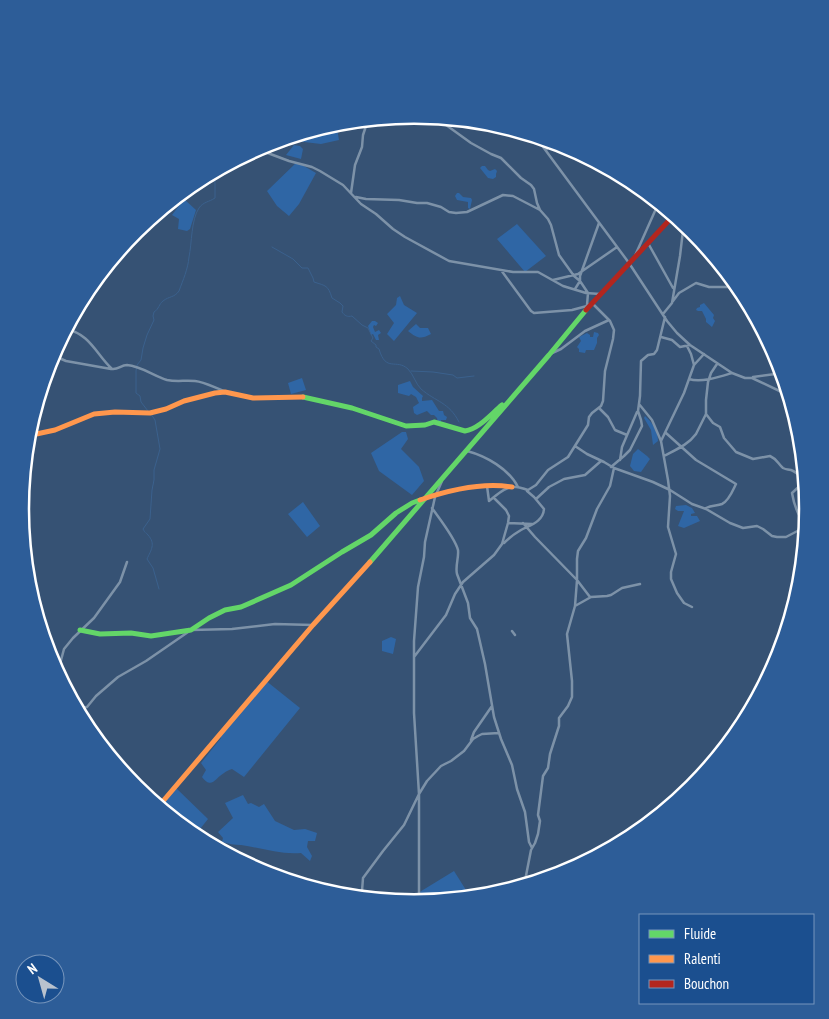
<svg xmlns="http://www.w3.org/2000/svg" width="829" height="1019" font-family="'PT Sans Narrow',sans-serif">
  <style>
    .green { fill: #2f66a5 }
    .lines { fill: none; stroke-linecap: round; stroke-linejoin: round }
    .stream { stroke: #3b618d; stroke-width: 1 }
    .street { stroke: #7d92a8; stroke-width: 2.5 }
    .fast { stroke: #63d668; stroke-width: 5 }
    .slow { stroke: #ff974d; stroke-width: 5 }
    .jam { stroke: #b3261e; stroke-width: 5 }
    .rim { fill: none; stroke: #fff; stroke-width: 2.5 }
  </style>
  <rect width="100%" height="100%" fill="#365274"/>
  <path class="green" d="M336 123 339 140 321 144 296 141 295 135Z
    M294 145 300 146 303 149 301 159 286 155Z
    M297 162 316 173 299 204 289 216 277 206 267 191Z
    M482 166H485L488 170 490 171 495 169 497 171 496 174V177L493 179 488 178 480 168Z
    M457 193H459L463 197 471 198 472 200 470 209 468 208V202L457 200 455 196Z
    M184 199 196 210 190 229 187 231 178 229 179 219 172 215Z
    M517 224 546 256 525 272 497 239Z
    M400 296 404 305 417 313 394 341 387 334 394 323 387 314 396 305 397 298Z
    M704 303 714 315 713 318 715 321 712 327 706 322V319L702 311H698L696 310 697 308 700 307V305Z
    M372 321H375L378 323 376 326 374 325 373 327 375 332 379 330 381 333 378 335 379 340H376L373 334 371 335 368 326Z
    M416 324 420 328H428L431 334C420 340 417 338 408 331Z
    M594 332 598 333 599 335 597 338V343L594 350H586L585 353 579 352V349L577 347 581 341 579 337 587 333 590 335V337H593Z
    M774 349 779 359 783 371 779 370 774 364 777 360 776 358 774 357 771 359 770 354 773 353Z
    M302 378 306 390 291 394 288 383Z
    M410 381 413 387 423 396 422 398V401L432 400 439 411H443L444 415 447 417 446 420H441V423L438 422 437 418 434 415H431L427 411 417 415 414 413 413 407 419 403 416 397 411 394 409 396 398 393V385Z
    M645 416C652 422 658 431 658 441L653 445 651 430 644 418Z
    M402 432H406L408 439 401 449 419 467 424 481 412 495 379 471 371 453Z
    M638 449 647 456 650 459 641 472 634 471 630 466 633 454Z
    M303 502 320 526 307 537 288 514Z
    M686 505 692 508 695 513 691 514V516H697L700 521 684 528 678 526 684 511H678L675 509 676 506Z
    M391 637 396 639 393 654 382 651V641Z
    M265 680 300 708 244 777 232 769C229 770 226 771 224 773 215 778 212 790 202 777L206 770 201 763 221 738 220 734Z
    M175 787 208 819 196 834 187 831 158 807Z
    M243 795 248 804 251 803 259 807 264 804 275 821 294 830 305 829 317 833 315 841H308L307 847 312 856 310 861 301 853C282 855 261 848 241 845 234 845 229 844 222 842L223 838 218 832 233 818 225 803Z
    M454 871 471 898 419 904 418 893Z"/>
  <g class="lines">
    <path class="stream" d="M272 247 293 259 302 268H308L313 278 314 282C326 286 328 285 332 298L340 303 343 306 342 312C345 316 347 317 352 316L362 325 368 328 373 338 371 341 376 345V347L379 349C386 373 396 358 408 369 414 375 415 383 421 389 436 402 449 402 459 422
      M411 371 433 372 453 375 457 378 474 376
      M148 411 141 402 140 396 136 393V371L137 365 141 360 143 348 147 335 154 320 153 316 154 312C159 309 159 304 163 301 169 296 174 298 179 291 183 280 188 269 189 257 192 243 191 220 199 208 203 202 209 202 215 198V184L214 172
      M151 414 155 420 160 449 154 470V480L152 490 150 519 143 529C147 536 143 529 148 535 156 544 151 550 147 559L153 568 159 589"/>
    <path class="street" d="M435 117 471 143 491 154 501 158 521 178 531 185 534 189 537 203 540 210 548 219 551 225 559 255 574 276 580 281 575 289
      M535 136 629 263 667 321 677 333 690 345 732 373 745 378H752L790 396
      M257 149 289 161 312 167 320 171 343 185 361 204 376 214 393 229 405 237 449 261 513 272H538L563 286 586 293 600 294
      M546 150 553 141
      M351 193 355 165 362 147 363 135 368 120
      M356 197 366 199 399 200 417 203H427L441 207 449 212 456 213 467 212 503 195 513 196 540 210
      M648 243 673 288
      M634 258 659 202
      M553 280 578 274 617 247
      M673 301 679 293 696 283 709 287H728L745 294
      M587 305 588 293 580 281V276L599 223
      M663 314 672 303 680 256 684 222
      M66 329C90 334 96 354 112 369 118 370 121 365 127 365 141 366 154 376 167 380 177 382 185 380 195 381 205 382 215 388 224 391
      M661 337 672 340 680 347 690 345
      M687 346 691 354 694 365
      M550 354 561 349 585 331 609 320
      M52 355 66 361 111 369
      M753 377 783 373
      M689 379C701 383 719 377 732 373
      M639 404 652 420 661 441 668 480 670 496 668 527 676 554 671 572V579L677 593 684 603 692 607
      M599 408 608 417 615 430 627 435
      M706 414 713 423 720 427 724 438 736 452 753 459 770 456C777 459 778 464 783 468 787 470 787 469 791 470 797 472 801 477 805 481L792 493C794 505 798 516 806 526
      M666 433 696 460 736 484C733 490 729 501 722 504 717 506 712 505 706 508
      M661 441 684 393 694 365 704 354
      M575 446 587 454 604 462 614 468 653 482 670 490 692 504 706 509 730 523 743 528 757 526 763 529 772 536 777 537H786L807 526
      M467 451C486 456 509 469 518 487
      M664 456C675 450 688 445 696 434L706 414V400L708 382 711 373 717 364
      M620 460 622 447 637 412
      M611 467 624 456 630 450 642 426 641 420 638 411 640 396 641 361 648 355 654 354 657 350 665 317
      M487 486 489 501C497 495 505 486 516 487 520 487 524 489 528 490L536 485 548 470 568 457 588 425 589 417 592 413 601 406 603 401 605 371 613 339 614 330 610 321 592 303 587 306 572 310 534 313 531 311 501 270
      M536 499 549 487 564 479 585 475 601 461
      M432 508C439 518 455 538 458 550 459 558 455 566 457 574L468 603 470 618 477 629 485 664 494 717 501 739 512 765 517 789 525 812 529 842 532 848
      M508 523 532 524
      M523 523 535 537 577 580 590 597
      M504 543C509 538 514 534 521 530 530 525 543 522 544 509L534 497 527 491
      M575 606 591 597 607 596 611 595 622 588 640 584
      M512 631 515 635
      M414 657 446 615 455 594 463 582 494 555 502 544 508 523 509 516 506 510 494 498
      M56 671 60 664 64 649 73 638 94 618 120 582 127 562
      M77 711 82 708 87 707 96 696 118 677 146 661 191 630 232 629 275 624 313 625
      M471 740 474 732 492 706
      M524 886 531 850 535 843 538 834 540 821 538 815 539 807 543 776 548 768 550 754 559 726V718L568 706 572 697V681L567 634 575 606 577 580V559L578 551 586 538 597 509 610 486 614 468
      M357 898 362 891 363 878 383 851 404 825 419 794 427 781 441 766 451 761 464 751 473 739 478 736 482 734 499 733
      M419 904V794L414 713V641L418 587 424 557 425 542 435 497 442 481"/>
    <path class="fast" d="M303 397 352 408 406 426 425 425 434 422 465 431C479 429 491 414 502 405
      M370 562 549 355 586 310
      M80 630 100 634 131 633 151 636 191 630 209 618 225 610 241 607 291 585 342 552 371 535 396 513 412 503 420 500"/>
    <path class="slow" d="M27 436 55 430 94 414 115 412 150 413 166 409 184 401 215 393 225 392 253 398 303 397
      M420 500C449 490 482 482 512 487
      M158 807 313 625 370 562"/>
    <path class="jam" d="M586 310 674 215"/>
  </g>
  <path d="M0 0H829V1019H0ZM29 509a385 385 0 1 1 770 0a385 385 0 1 1-770 0Z" fill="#2d5d98" fill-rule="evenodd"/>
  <path class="rim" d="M29 509a385 385 0 1 1 770 0a385 385 0 1 1-770 0Z"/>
  <rect x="639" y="914" width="175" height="90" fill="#1b4f8f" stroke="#7695bc"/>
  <rect x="649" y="930" width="25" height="8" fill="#63d668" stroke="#7695bc"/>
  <text x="684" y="939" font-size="15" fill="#ffffff">Fluide</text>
  <rect x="649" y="955" width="25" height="8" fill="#ff974d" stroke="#7695bc"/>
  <text x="684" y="964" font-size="15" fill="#ffffff">Ralenti</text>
  <rect x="649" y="980" width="25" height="8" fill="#b3261e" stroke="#7695bc"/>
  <text x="684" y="989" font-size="15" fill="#ffffff">Bouchon</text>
  <g transform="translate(40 979) rotate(323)"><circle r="24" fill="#1b4f8f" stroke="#7695bc"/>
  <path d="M0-4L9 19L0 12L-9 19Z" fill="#b9c2ce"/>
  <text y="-8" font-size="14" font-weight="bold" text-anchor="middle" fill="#ffffff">N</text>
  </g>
</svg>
